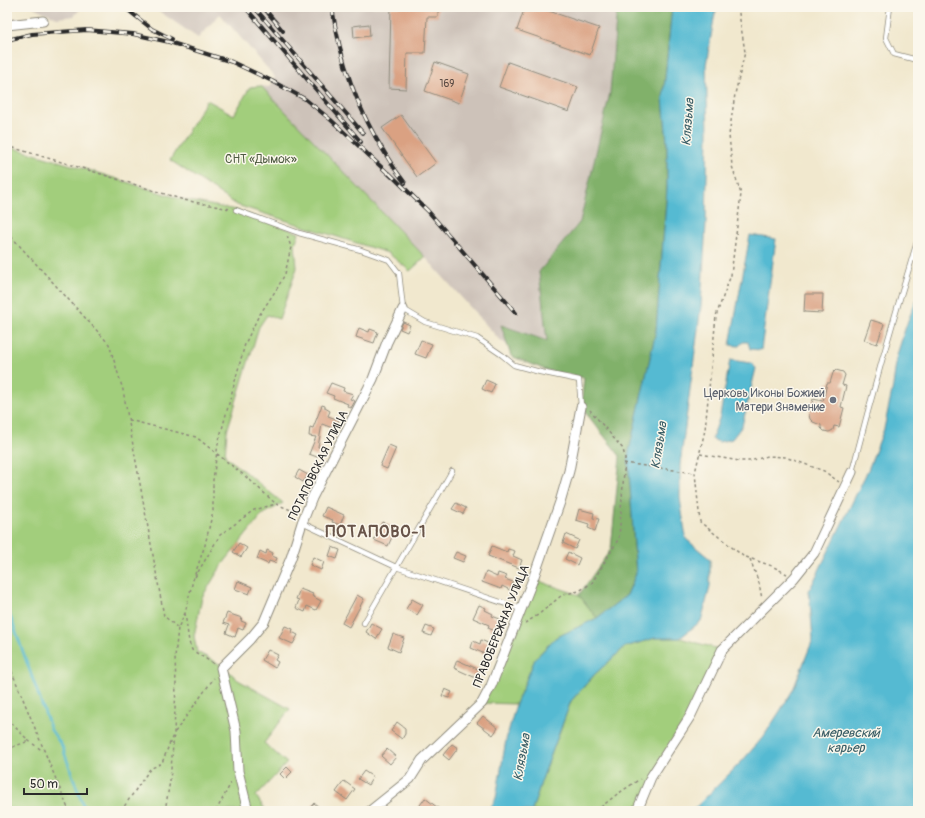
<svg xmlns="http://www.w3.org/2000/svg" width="925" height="818" font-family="Pangolin,sans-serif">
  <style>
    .industrial { fill: #cdc2b9 }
    .green { fill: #a2ce7b; stroke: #667c53 }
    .forest { fill: #81b16b; stroke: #566e4b }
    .water { fill: #54bad2; stroke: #40727e }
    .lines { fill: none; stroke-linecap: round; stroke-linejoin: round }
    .stream { stroke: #54bad2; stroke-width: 2.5 }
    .building { fill: #daa182 }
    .service-casing { stroke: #8e8a7c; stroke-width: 6 }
    .minor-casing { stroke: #8e8a7c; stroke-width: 11 }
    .path { stroke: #8e8a7c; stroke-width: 1.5; stroke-dasharray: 3 3; stroke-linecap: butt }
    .service { stroke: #fff; stroke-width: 4.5 }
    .minor { stroke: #fff; stroke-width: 9 }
    .rail-casing { stroke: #2b2b2b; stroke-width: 4 }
    .rail { stroke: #fbf7ec; stroke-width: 2.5; stroke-dasharray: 8; stroke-linecap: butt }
    .worship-dot { fill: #6b7280; stroke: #fbf7ec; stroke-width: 1.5 }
    .labels { text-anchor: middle; stroke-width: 3; stroke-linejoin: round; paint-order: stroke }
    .number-label { font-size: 10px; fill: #574841 }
    .park-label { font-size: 12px; fill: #4f5c43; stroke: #fbf7ec }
    .worship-label { font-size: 12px; fill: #5b616d; stroke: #fbf7ec; text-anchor: end }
    .street-label { font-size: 12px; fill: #2b2b2b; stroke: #fbf7ec }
    .water-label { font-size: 13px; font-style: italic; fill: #395d65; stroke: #fbf7ec }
    .district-label { font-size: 16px; font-weight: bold; letter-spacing: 1px; fill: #685449; stroke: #fbf7ec }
  </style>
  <rect width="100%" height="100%" fill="#fbf7ec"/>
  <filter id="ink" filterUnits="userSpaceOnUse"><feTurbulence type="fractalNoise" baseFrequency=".025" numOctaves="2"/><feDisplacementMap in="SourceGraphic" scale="8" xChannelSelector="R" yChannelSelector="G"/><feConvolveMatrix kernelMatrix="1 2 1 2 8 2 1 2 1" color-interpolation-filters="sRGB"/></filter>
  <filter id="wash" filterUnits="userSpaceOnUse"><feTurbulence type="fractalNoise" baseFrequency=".012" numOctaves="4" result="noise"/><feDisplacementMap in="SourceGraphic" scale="16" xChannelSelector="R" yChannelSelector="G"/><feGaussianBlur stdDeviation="0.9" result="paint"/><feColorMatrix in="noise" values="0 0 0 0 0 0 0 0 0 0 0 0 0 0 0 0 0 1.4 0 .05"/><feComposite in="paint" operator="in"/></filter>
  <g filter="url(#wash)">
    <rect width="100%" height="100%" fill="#f1e8ce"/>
    <path class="industrial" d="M33 7H82L74 16 57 18Z
      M153 7H672L656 331 526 361 497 337 425 257 261 86 269 87 275 77 220 14 198 38Z"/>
    <path class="green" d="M261 86 425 257 410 271 388 253 237 205 170 160 207 100 234 115 250 87Z
      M7 146 85 169 184 200 236 210 299 233 295 244 297 268 279 319 267 315 259 327 227 431 225 456 283 503 262 515 222 565 202 597 194 636 197 652 223 666 238 680 290 709 264 743 287 763 256 796 266 811H7Z
      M533 579 579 595 597 618 555 638 535 659 516 704 482 703Z
      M655 638H680L722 650 637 811H532L541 782 571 701 595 674 625 647Z"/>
    <path class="forest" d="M617 7H672L663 99 667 142V189L656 331 628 456 636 574 627 595 597 618 579 595 611 549 620 456 581 407 584 378 546 370 511 356 501 325 547 341 539 272 580 222 610 93Z"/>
    <path class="water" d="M672 7H719L715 13 706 65 708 132 706 223 701 306 680 465V498L686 539 710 559V587L701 621 680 638H655L625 647 595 674 571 701 541 782 532 811H489L496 798 506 740 516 704 535 659 555 638 597 618 627 595 636 574 628 456 656 331 667 189V142L663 99Z
      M750 235 776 239 761 350 750 349 748 342H743L739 346 730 345Z
      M918 295V811H692L743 760 764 736 780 711 793 690 813 639 809 591 868 470 884 429 893 386 897 355 906 326Z
      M730 360 751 363 756 368 742 426 732 439 719 442 712 439 720 416Z"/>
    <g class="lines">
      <path class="stream" d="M7 607 51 730 62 746 85 811"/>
    </g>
    <g id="blocks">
      <path class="building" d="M391 7H438V17H427L425 53H407L406 89 389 88Z
        M525 7H537L599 28 590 55 517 30Z
        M369 24 370 36 354 38 353 26Z
        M435 62 469 74 459 103 425 91Z
        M508 62 578 87 569 112 499 87Z
        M401 115 436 163 417 177 382 128Z
        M805 294H823L822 313 804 312Z
        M871 320 884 324 877 344 864 340Z
        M403 322 410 325 407 332 400 329Z
        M359 328 369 332 370 329 378 332 374 343 356 337Z
        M421 340 432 344 426 358 415 354Z
        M836 370 843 372 845 375 842 385 846 386 841 407 844 408 839 427 834 426 833 430 829 432 824 431 821 428V425L813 422 810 419 809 415 813 399 823 401 827 383H830L833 373Z
        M486 380 495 384 491 393 482 389Z
        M331 383 344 388 343 391 353 394 350 399 355 401 351 408 347 406 348 404 333 398 334 396 326 393Z
        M322 405 325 406V408L330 411 328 416 339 420 335 429 322 424 318 447 323 450 321 455 318 454 317 457 309 454 316 437 309 436 310 427 313 428Z
        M389 445 396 448 387 469 380 466Z
        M299 470 308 475 303 482 295 477Z
        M456 503 466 508 463 514 452 509Z
        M326 507 344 515 340 525 332 522 333 520 322 516Z
        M579 509 594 513 593 518 599 519 595 531 588 528 589 524 576 520Z
        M382 522 396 528 388 546 374 540Z
        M566 534 579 540 575 549 563 543Z
        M239 543 247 548 241 557 233 552Z
        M492 546 507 552 508 549 515 551 513 556 522 560 519 568 488 556Z
        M332 547 340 550 337 559 329 556Z
        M267 550 273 553 272 556 277 558 275 563 269 561 268 564 257 559 260 551 266 554Z
        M456 552 466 556 463 562 453 558Z
        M568 552 580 558 577 565 565 559Z
        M313 557 324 562 321 570 310 565Z
        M486 572 497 577 498 573 507 576 505 579 513 582 510 590 502 586 501 589 482 582Z
        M238 581 252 587 249 594 235 589Z
        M300 589 313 594 312 596 321 601 316 610 307 606 305 612 296 608 299 600 296 599Z
        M357 595 364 599 349 627 342 623Z
        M412 599 423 605 417 615 406 609Z
        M479 605 486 608 485 610 493 614 492 616 500 619 495 631 488 628 489 625 473 618Z
        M227 613 242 618 241 621 246 623 243 630 238 628 235 637 226 633 229 625 223 623Z
        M371 623 382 629 376 639 366 632Z
        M285 626 293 629 292 632 298 635 293 644 279 638Z
        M426 626 434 629 431 636 423 633Z
        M393 634 404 638 399 652 388 647Z
        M481 640 490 644 485 654 471 648 473 641 480 644Z
        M268 650 278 655 275 660 278 662 275 668 262 660Z
        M457 660 480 670 476 678 454 668Z
        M445 689 452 692 449 698 442 696Z
        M483 716 498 728 493 735 477 723Z
        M397 722 405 728V734L402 739 391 731Z
        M452 744 458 748 449 760 443 755Z
        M387 749 396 757 390 764 381 756Z
        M287 767 292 772 285 779 280 774Z
        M364 771 373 777 368 785 358 779Z
        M344 781 355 789 347 800 336 792Z
        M425 798 442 811H422L418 808Z
        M314 803 324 811H307Z"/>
    </g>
  </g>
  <g filter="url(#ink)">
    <use href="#blocks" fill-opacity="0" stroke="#8e8a7c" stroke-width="1"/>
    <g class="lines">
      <defs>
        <path id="service" d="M890 7 886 38 894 54 917 60 918 62
          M236 210 299 233 361 250 389 260 399 273 403 309 425 322 477 338 502 355 514 365 540 372 579 380 581 407
          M852 472C872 394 894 316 918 239
          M302 523 396 567 521 609
          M364 623 452 471"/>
        <path id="minor" d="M7 25 43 21
          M248 811 238 771 236 731 221 668 250 639 264 622 291 558 302 523 312 498 373 379 387 342 403 309
          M370 811 410 779 422 760 482 703 491 686 533 579 560 502 569 471 581 407
          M637 811 651 777 691 715 722 650 794 578 814 553 852 472"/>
      </defs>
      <use href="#service" class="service-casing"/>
      <use href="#minor" class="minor-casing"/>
      <path class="path" d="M738 7 745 52 735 94 729 135 732 166 741 194 731 275 716 316 705 430 695 473 700 522 743 556 772 566 787 574
        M7 146 85 169 184 200 230 209
        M7 232 109 344 123 390 164 616 178 628
        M129 420 196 437 251 481 276 504
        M700 454 739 461H750L768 456 785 457 824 471 839 482
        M624 463 695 473
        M750 559 759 583 762 599
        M195 577 220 535 254 510 276 504 296 512
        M185 613 189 642 192 650 214 664
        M525 623 538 615 562 595 579 591 592 583 619 538 625 458 623 449 590 410
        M7 660 69 811
        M7 719 29 741 43 751
        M175 732 214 678
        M7 749 29 741
        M121 811 150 769 162 763 173 735
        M165 811 170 781 174 733 176 685 175 657 178 628 185 613 193 580 205 545 213 511V480L218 444 245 344 258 317 278 287 285 274 291 247 287 235
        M216 811 231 783
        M596 811 616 795 640 779"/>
      <use href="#service" class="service"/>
      <use href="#minor" class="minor"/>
      <defs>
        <path id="rail" d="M124 7 152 29 172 39
          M245 7 361 142
          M254 7 363 133
          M263 7 283 31
          M332 7C340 61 357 109 386 155 392 165 398 174 405 183
          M7 40 32 34 87 30 133 34 169 42 232 62 272 81 305 99 331 120 392 177
          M389 173 428 211 516 313"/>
      </defs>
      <use href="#rail" class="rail-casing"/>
      <use href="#rail" class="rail"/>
    </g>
  </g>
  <circle class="worship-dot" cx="833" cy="400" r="4"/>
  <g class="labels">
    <g class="number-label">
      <text x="447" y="87">169</text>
    </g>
    <g class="park-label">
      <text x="261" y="163">СНТ «Дымок»</text>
    </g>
    <g class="worship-label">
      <text x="825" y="397">Церковь Иконы Божией<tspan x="825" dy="14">Матери Знамение</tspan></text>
    </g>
    <g class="street-label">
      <text transform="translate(318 465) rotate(-64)" y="4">ПОТАПОВСКАЯ УЛИЦА</text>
      <text transform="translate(501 626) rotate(-68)" y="4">ПРАВОБЕРЕЖНАЯ УЛИЦА</text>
    </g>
    <g class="water-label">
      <text transform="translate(687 122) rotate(-86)" y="5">Клязьма</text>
      <text transform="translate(658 445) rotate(-81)" y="5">Клязьма</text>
      <text x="846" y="737">Амеревский<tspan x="846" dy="15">карьер</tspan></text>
      <text transform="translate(521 757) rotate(-80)" y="5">Клязьма</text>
    </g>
    <g class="district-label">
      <text x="376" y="537">ПОТАПОВО-1</text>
    </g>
  </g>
  <rect width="925" height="818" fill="none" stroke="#fbf7ec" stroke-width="24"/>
  <path d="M24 788v6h63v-6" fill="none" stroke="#2b2b2b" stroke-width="2"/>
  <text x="30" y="788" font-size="12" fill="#2b2b2b" stroke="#fbf7ec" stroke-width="3" paint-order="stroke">50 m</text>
</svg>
